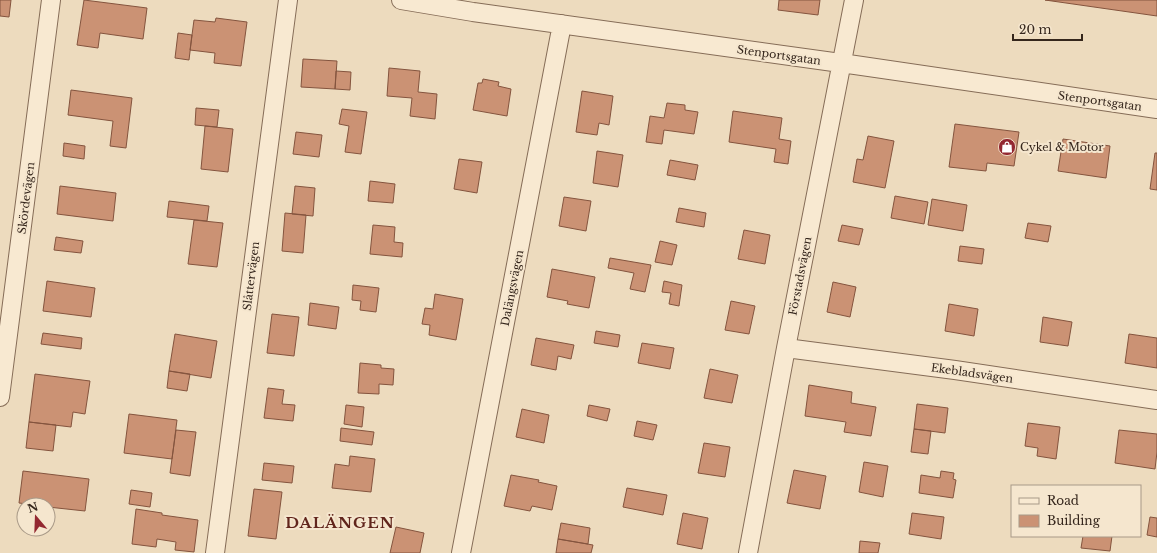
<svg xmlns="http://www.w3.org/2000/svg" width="1157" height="553" font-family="'Libre Baskerville',serif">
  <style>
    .building { fill: #cb9274; stroke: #84543e }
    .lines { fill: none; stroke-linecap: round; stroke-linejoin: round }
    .minor-casing { stroke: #856c57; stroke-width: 20 }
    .minor { stroke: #f8e9d1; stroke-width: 18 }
    .labels { text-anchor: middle; stroke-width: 4; stroke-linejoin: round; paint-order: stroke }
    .street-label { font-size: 11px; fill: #35261c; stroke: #f5e6ce }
    .poi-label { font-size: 11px; fill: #35261c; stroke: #f5e6ce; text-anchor: start }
    .district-label { font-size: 15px; font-weight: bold; letter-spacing: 1px; fill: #61251c; stroke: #f5e6ce }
  </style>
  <rect width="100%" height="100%" fill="#eddbbe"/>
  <path class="building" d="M0 0H11L9 17 0 16Z
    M84 0 147 8 143 39 100 33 98 48 77 45Z
    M779 0H820L818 15 778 10Z
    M1045 0H1157V16Z
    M216 18 247 22 241 66 214 63 215 53 190 50 194 20 215 22Z
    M178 33 192 35 189 60 175 58Z
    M303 59 337 61 335 89 301 87Z
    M389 68 420 71 418 92 437 94 435 119 410 116 412 98 387 96Z
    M336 71 351 72 350 90 335 89Z
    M483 79 499 82 498 86 511 89 507 116 473 110 478 83H482Z
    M71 90 132 98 126 148 110 146 113 121 68 115Z
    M582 91 613 96 609 125 599 123 597 135 576 132Z
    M667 103 685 105V110L698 112 694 134 664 130 662 144 646 142 650 116 664 118Z
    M196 108 219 110 217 127 195 125Z
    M342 109 367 112 361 154 345 152 349 126 339 124Z
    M733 111 782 118 779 139 791 141 788 164 774 162 776 149 729 142Z
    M955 124 1019 132 1014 166 987 163 986 171 949 167Z
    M205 126 233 129 228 172 201 169Z
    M296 132 322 135 319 157 293 154Z
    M868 136 894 141 885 188 853 182 857 159 863 160Z
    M1063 139 1110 146 1106 178 1058 171Z
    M64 143 85 146 84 159 63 156Z
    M597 151 623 155 618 187 593 183Z
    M1155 153H1157V190L1150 189Z
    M459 159 482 162 477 193 454 189Z
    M670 160 698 165 695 180 667 175Z
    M370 181 395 184 393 203 368 201Z
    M60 186 116 193 113 221 57 214Z
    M295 186 315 188 313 216 292 214Z
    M895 196 928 202 924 224 891 218Z
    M564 197 591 201 586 231 559 226Z
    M932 199 967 205 963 231 928 225Z
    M169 201 209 206 207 221 167 217Z
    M679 208 706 213 704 227 676 222Z
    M285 213 306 215 303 253 282 251Z
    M194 220 223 223 217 267 188 264Z
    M1028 223 1051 226 1048 242 1025 238Z
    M373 225 395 227 394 242 403 243 402 257 370 254Z
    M842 225 863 229 859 245 838 241Z
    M744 230 770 235 765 264 738 259Z
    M56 237 83 241 81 253 54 250Z
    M660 241 677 245 672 265 655 262Z
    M960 246 984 249 982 264 958 261Z
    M610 258 651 265 645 292 630 289 634 273 608 268Z
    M552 269 595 277 589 308 567 304 568 301 547 297Z
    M47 281 95 288 91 317 43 311Z
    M664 281 682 285 679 306 669 304 671 293 662 292Z
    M833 282 856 287 850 317 827 312Z
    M353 285 379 288 376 312 360 310 361 301 352 300Z
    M435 294 463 299 456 340 429 335 430 325 422 324 425 308 433 309Z
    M731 301 755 306 749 334 725 330Z
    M310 303 339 307 336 329 308 325Z
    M949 304 978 309 974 336 945 331Z
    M272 314 299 317 294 356 267 353Z
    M1043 317 1072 322 1068 346 1040 342Z
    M596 331 620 335 618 347 594 343Z
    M43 333 82 338 81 349 41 344Z
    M175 334 217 341 211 378 169 371Z
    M1129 334 1157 338V368L1125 363Z
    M536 338 574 345 571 359 558 356 556 370 531 365Z
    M642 343 674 348 670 369 638 363Z
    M360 363 381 365V368L394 369 393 385 379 384V394L358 393Z
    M710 369 738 375 732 403 704 398Z
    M169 371 190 374 187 391 167 388Z
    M35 374 90 381 85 414 73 412 71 427 29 422Z
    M809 385 852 392 851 403 876 407 871 436 844 432 846 422 805 416Z
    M268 388 284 390 282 404 295 405 293 421 264 418Z
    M917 404 948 408 945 433 914 429Z
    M346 405 364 407 362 427 344 424Z
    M589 405 610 409 607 421 587 416Z
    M522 409 549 415 544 443 516 437Z
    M129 414 177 420 172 459 124 453Z
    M637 421 657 425 653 440 634 436Z
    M29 422 56 425 53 451 26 448Z
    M1028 423 1060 427 1056 459 1037 456 1038 448 1025 446Z
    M341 428 374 432 372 445 340 441Z
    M914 429 931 431 928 454 911 452Z
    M176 430 196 432 190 476 170 473Z
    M1119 430 1157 434V452L1155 469 1115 463Z
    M704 443 730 447 725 477 698 473Z
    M350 456 375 459 371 492 332 488 335 464 349 466Z
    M864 462 888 466 883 497 859 492Z
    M264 463 294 466 292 483 262 480Z
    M794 470 826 476 820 509 787 503Z
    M23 471 89 479 85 511 48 507V505H35L19 503Z
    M941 471 954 473 953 479 956 480 953 498 919 493 921 475 940 478Z
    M511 475 539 480 538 482 557 486 552 510 532 506 530 511 504 506Z
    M627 488 667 495 663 515 623 507Z
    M254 489 282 492 276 539 248 536Z
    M131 490 152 493 150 507 129 504Z
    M136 509 162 513V515L198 520 194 552 175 550 176 542 157 539 156 547 132 544Z
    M683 513 708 518 702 549 677 544Z
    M912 513 944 517 941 539 909 534Z
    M1150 517 1157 518V537L1147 535Z
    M561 523 590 528 588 544 558 539Z
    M396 527 424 533 420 553H390Z
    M1083 536H1112L1110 551 1081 548Z
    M558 539 593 545 591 553H556Z
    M860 541 880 543 878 553H859Z"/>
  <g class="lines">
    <defs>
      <path id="minor" d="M401 0 473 12 855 65 1157 109
        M786 348 955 370 1157 400
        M0 397 51 0
        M215 553 288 0
        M461 553 562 24
        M748 553 786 348 854 0"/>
    </defs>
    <use href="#minor" class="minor-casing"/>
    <use href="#minor" class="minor"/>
  </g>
  <defs>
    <symbol id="shop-disc" viewBox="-11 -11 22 22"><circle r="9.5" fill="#932831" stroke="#f5e6ce"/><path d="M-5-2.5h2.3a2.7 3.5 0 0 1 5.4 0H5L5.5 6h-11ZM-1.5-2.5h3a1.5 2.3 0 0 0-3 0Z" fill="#fff"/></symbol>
  </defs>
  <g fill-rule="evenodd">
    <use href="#shop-disc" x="997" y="137" width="20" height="20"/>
  </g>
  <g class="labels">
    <g class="street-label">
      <text transform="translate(779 55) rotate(8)" y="4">Stenportsgatan</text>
      <text transform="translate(1100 101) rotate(8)" y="4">Stenportsgatan</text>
      <text transform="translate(26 198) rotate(-83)" y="4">Skördevägen</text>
      <text transform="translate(251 276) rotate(-83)" y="4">Slåttervägen</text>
      <text transform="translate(800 276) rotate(-79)" y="4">Förstadsvägen</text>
      <text transform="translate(512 288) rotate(-79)" y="4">Dalängsvägen</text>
      <text transform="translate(972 373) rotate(8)" y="4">Ekebladsvägen</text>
    </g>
    <g class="poi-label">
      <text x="1020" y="151">Cykel &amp; Motor</text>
    </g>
    <g class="district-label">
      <text x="340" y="528">DALÄNGEN</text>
    </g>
  </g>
  <rect x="1011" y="485" width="130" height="52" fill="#f5e6ce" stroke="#a89987"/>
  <rect x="1019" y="498" width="20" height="6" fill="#f8e9d1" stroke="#a89987"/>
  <text x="1047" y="505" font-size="12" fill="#35261c">Road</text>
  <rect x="1019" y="515" width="20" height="12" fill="#cb9274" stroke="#a89987"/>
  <text x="1047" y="525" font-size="12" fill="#35261c">Building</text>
  <g transform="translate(36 517) rotate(341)"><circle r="19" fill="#f5e6ce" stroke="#a89987"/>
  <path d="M0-3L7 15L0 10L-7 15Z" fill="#932831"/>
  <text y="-6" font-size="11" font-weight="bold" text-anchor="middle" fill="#35261c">N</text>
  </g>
  <path d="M1013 34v6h69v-6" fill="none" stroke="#35261c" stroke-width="2"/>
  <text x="1019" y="34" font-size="12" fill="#35261c" stroke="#f5e6ce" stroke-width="3" paint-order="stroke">20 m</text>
</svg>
